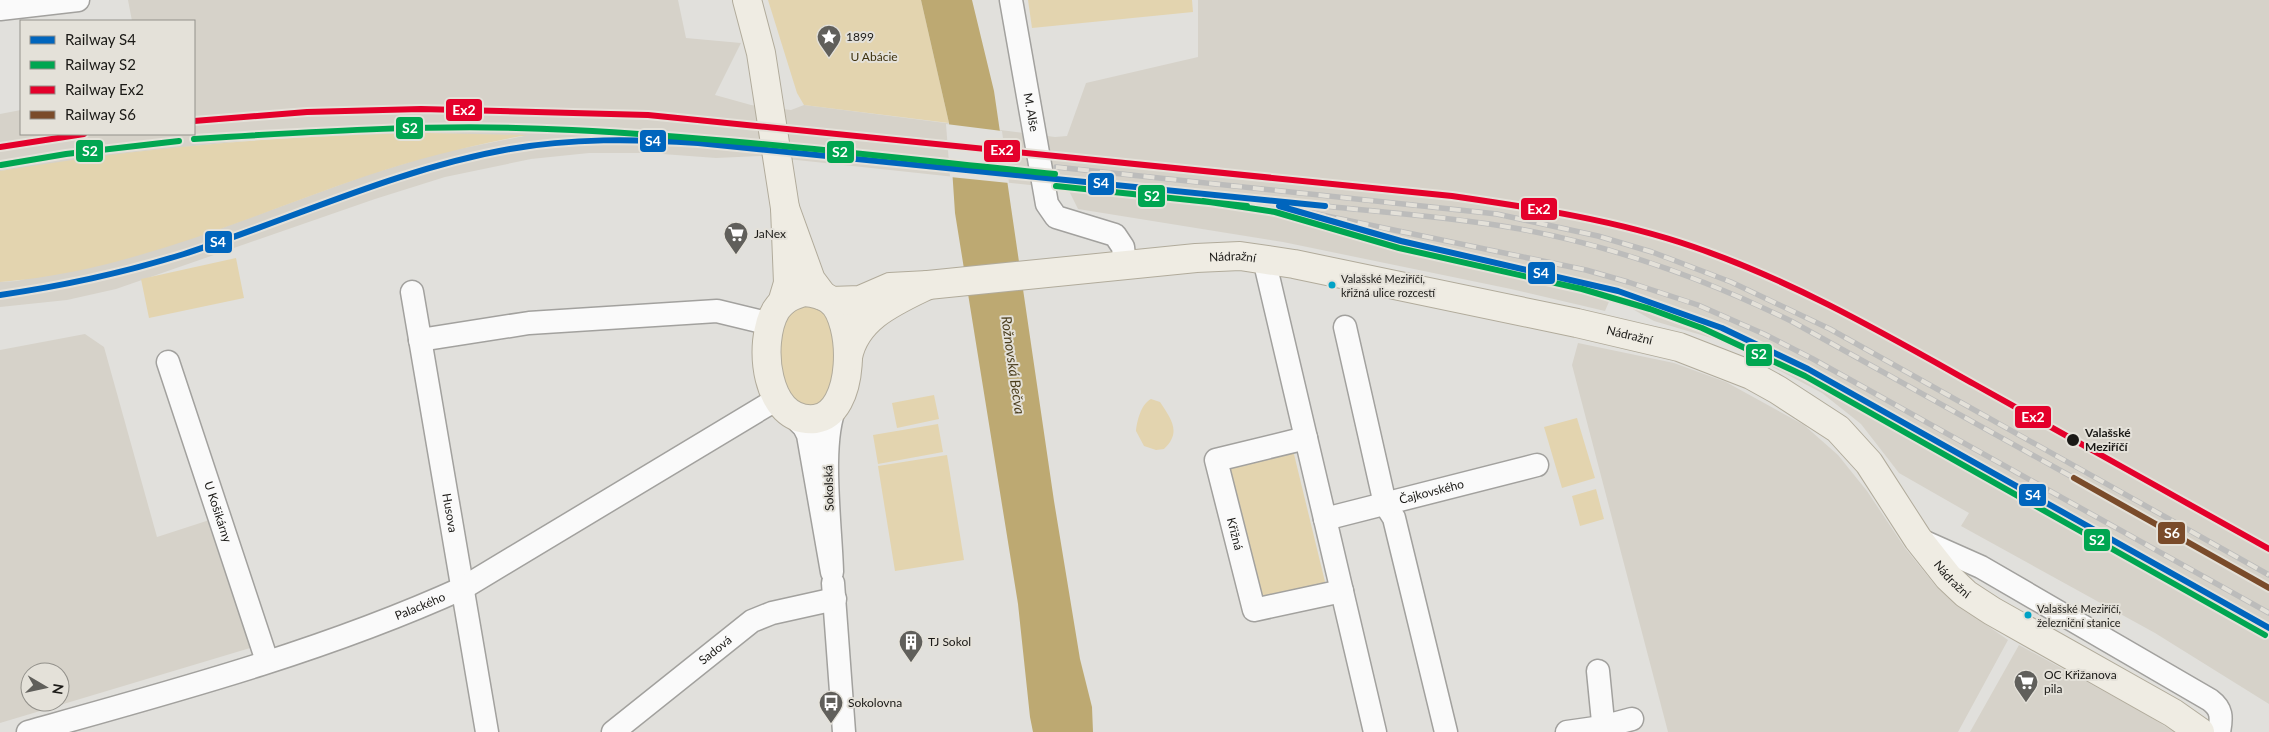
<svg xmlns="http://www.w3.org/2000/svg" width="2269" height="732" font-family="Lato,sans-serif">
  <style>
    .built { fill: #d6d2c9; fill-rule: evenodd }
    .green { fill: #e3d4af }
    .water { fill: #bda972 }
    .pier { fill: #e1e0dc }
    .lines { fill: none; stroke-linecap: round; stroke-linejoin: round }
    .minor-casing { stroke: #a2a19e; stroke-width: 25 }
    .major-casing { stroke: #b1ab9b; stroke-width: 30 }
    .minor { stroke: #fafafa; stroke-width: 22 }
    .major { stroke: #efece3; stroke-width: 28 }
    .rail-casing { stroke: #bcbcbb; stroke-width: 5.5 }
    .rail { stroke: #e4e1d9; stroke-width: 4; stroke-dasharray: 11; stroke-linecap: butt }
    .rail-1-casing { stroke: #e4e1d9; stroke-width: 10 }
    .rail-2-casing { stroke: #e4e1d9; stroke-width: 10 }
    .rail-3-casing { stroke: #e4e1d9; stroke-width: 10 }
    .rail-4-casing { stroke: #e4e1d9; stroke-width: 10 }
    .rail-1 { stroke: #0065bd; stroke-width: 6 }
    .rail-2 { stroke: #00a651; stroke-width: 6 }
    .rail-3 { stroke: #e4002b; stroke-width: 6 }
    .rail-4 { stroke: #7a4b2a; stroke-width: 6 }
    .bus-dot { fill: #01a2c5; stroke: #e4e1d9; stroke-width: 2 }
    .stop-dot { fill: #1a1916; stroke: #e4e1d9; stroke-width: 2 }
    .labels { text-anchor: middle; stroke-width: 4; stroke-linejoin: round; paint-order: stroke }
    .bus-label { font-size: 11px; fill: #1a1916; stroke: #e4e1d9; text-anchor: start }
    .poi-label { font-size: 12px; fill: #1a1916; stroke: #e4e1d9; text-anchor: start }
    .park-label { font-size: 12px; fill: #3d310e; stroke: #e4e1d9 }
    .street-label { font-size: 12px; fill: #1a1916; stroke: #e4e1d9 }
    .stop-label { font-size: 12px; font-weight: bold; fill: #1a1916; stroke: #e4e1d9; text-anchor: start }
    .water-label { font-size: 14px; font-style: italic; fill: #493c1b; stroke: #e4e1d9 }
    .line-badge { stroke: #e4e1d9; stroke-width: 2 }
    .badge-label { font-size: 14px; text-anchor: middle; font-weight: bold; fill: #fff }
  </style>
  <rect width="100%" height="100%" fill="#e1e0dc"/>
  <path class="built" d="M128 0H678L686 38 741 43 715 95 751 105 791 110 804 105 1055 137 1067 136 1086 83 1198 57V0H2269V704L2155 633 1961 526 1969 513 1899 473 1861 424 1822 393 1725 342 1654 321 1611 297 1605 311 1511 289 1283 242 1078 209 1068 189 760 156 716 158 649 153H589L531 159 445 177 375 199 116 289 67 300 0 307V282L17 281 208 233 367 175 439 153 524 136 429 133 274 138 136 152 0 171V114L21 110V134H194V21H132Z
    M85 334 104 347 157 537 228 514 270 642 0 723V350ZM30 672H60V702H30Z
    M1578 343 1674 363 1726 382 1804 425 1838 455 1867 491 1905 548 1935 585 1952 601 2008 640 1958 732H1668L1572 365Z
    M2019 645 2149 716 2174 732H1970Z"/>
  <path class="green" d="M768 0H921L949 123 804 105 797 93Z
    M1028 0H1192L1193 12 1032 28Z
    M429 133 527 135C472 145 419 158 366 176 246 217 128 272 0 282V171C142 147 285 135 429 133Z
    M236 258 244 298 149 318 141 279Z
    M802 305C810 306 817 306 823 312 840 327 841 401 814 405 774 412 776 335 789 313 792 309 798 307 802 305Z
    M934 395 939 419 897 428 892 403Z
    M1151 399 1160 402C1171 419 1182 432 1164 449L1156 450 1144 446 1136 431C1137 421 1141 404 1151 399Z
    M1577 418 1595 478 1562 488 1544 427Z
    M938 424 943 452 878 464 873 435Z
    M1292 446 1327 590 1256 606 1221 463Z
    M947 455 964 560 895 571 878 466Z
    M1596 489 1604 519 1580 526 1572 496Z"/>
  <path class="water" d="M921 0H972L994 91 1054 501 1080 659 1092 707 1093 732H1033L1030 717 1018 604 955 213 949 123Z"/>
  <path class="pier" d="M946 124 1002 131 1009 183 950 177Z"/>
  <g class="lines">
    <defs>
      <g id="minor">
        <path id="s1" d="M1011 0 1047 204 1056 217 1115 235 1123 247 1125 265"/>
        <path d="M0 9 78 0"/>
        <path d="M1264 259 1375 732"/>
        <path id="s2" d="M412 292 487 732"/>
        <path d="M1345 327 1385 504 1394 518 1446 732"/>
        <path d="M420 340 529 323 717 311 771 324"/>
        <path id="s3" d="M168 362 267 661"/>
        <path d="M791 414 804 427 808 435 832 572C831 528 819 442 836 405"/>
        <path id="s4" d="M1306 438 1216 460 1254 610 1342 591"/>
        <path id="s5" d="M1325 519 1537 465"/>
        <path d="M1918 539 1981 567 2210 700C2222 709 2222 717 2219 732"/>
        <path d="M833 583 844 732"/>
        <path d="M1598 671 1604 732"/>
        <path id="s6" d="M28 732C175 691 324 651 463 588L777 399"/>
        <path id="s7" d="M613 732 752 621 772 613 835 599"/>
        <path d="M1567 732 1602 727 1632 719"/>
      </g>
      <g id="major">
        <path d="M747 0 761 53 785 208"/>
        <path id="s8" d="M928 285 1196 258 1240 256 1294 264 1577 323 1679 347 1751 375 1778 390 1838 429 1869 463 1918 539 1948 577 1966 594 1992 611 2173 713 2200 732"/>
        <path d="M805 292C814 293 822 294 830 300 856 320 856 414 815 419 765 424 757 342 776 310 783 299 793 295 805 292Z"/>
        <path d="M831 301 860 300 890 287 928 285C895 301 856 317 848 357"/>
        <path d="M782 303 788 283 785 208 811 280 823 296"/>
      </g>
    </defs>
    <use href="#minor" class="minor-casing"/>
    <use href="#major" class="major-casing"/>
    <use href="#minor" class="minor"/>
    <use href="#major" class="major"/>
    <defs>
      <path id="rail" d="M1056 167 1497 214 1598 236 1652 252 1731 282 1830 329 2269 575
        M1325 206C1388 213 1451 217 1514 228 1611 245 1703 278 1791 321L2074 478
        M1293 209 1586 270 1628 282 1698 305 1764 334 1813 359 2269 613"/>
    </defs>
    <use href="#rail" class="rail-casing"/>
    <use href="#rail" class="rail"/>
    <defs>
      <path id="rail-1" d="M1279 206 1401 241 1618 291 1722 328 1808 369 2269 628
        M0 295C63 286 123 273 184 254 292 219 397 169 510 149 572 138 635 139 698 143L1325 206"/>
      <path id="rail-2" d="M194 139C320 131 446 123 572 130 733 138 894 158 1055 174
        M1 165 66 154 179 141
        M1056 186 1247 206
        M1203 201 1275 212 1399 248 1582 289 1650 309 1702 328 1805 376 2265 635"/>
      <path id="rail-3" d="M194 121 307 112 421 109 648 115 1452 196C1534 208 1616 220 1694 247 1793 281 1883 333 1974 384 2072 439 2171 494 2269 549
        M0 147 84 134"/>
      <path id="rail-4" d="M2074 478 2269 588"/>
    </defs>
    <use href="#rail-1" class="rail-1-casing"/>
    <use href="#rail-2" class="rail-2-casing"/>
    <use href="#rail-3" class="rail-3-casing"/>
    <use href="#rail-4" class="rail-4-casing"/>
    <use href="#rail-1" class="rail-1"/>
    <use href="#rail-2" class="rail-2"/>
    <use href="#rail-3" class="rail-3"/>
    <use href="#rail-4" class="rail-4"/>
  </g>
  <defs>
    <symbol id="sight-pin" viewBox="-11 -11 22 30"><path d="M0 17L-7.5 6A9.5 9.5 0 1 1 7.5 6Z" fill="#605f5b" stroke="#e4e1d9"/><path d="M0-6L1.8-2.2L6-1.7L2.9 1.2L3.7 5.4L0 3.3L-3.7 5.4L-2.9 1.2L-6-1.7L-1.8-2.2Z" fill="#fff"/></symbol>
    <symbol id="supermarket-pin" viewBox="-11 -11 22 30"><path d="M0 17L-7.5 6A9.5 9.5 0 1 1 7.5 6Z" fill="#605f5b" stroke="#e4e1d9"/><path d="M-6-5.5h2.5l.6 2H6L4.5 2H-2.5L-4.4-4H-6ZM-1.5 3.2a1.3 1.3 0 1 0 .1 0ZM3 3.2a1.3 1.3 0 1 0 .1 0Z" fill="#fff"/></symbol>
    <symbol id="building-pin" viewBox="-11 -11 22 30"><path d="M0 17L-7.5 6A9.5 9.5 0 1 1 7.5 6Z" fill="#605f5b" stroke="#e4e1d9"/><path d="M-4-6H4V6H1V3H-1V6H-4ZM-2.5-4.3h1.7v1.8h-1.7ZM.8-4.3h1.7v1.8H.8ZM-2.5-1h1.7V.8h-1.7ZM.8-1h1.7V.8H.8Z" fill="#fff"/></symbol>
    <symbol id="bus-pin" viewBox="-11 -11 22 30"><path d="M0 17L-7.5 6A9.5 9.5 0 1 1 7.5 6Z" fill="#605f5b" stroke="#e4e1d9"/><path d="M-5-6H5V4H4V6H2V4H-2V6H-4V4H-5ZM-3.5-4V0h7V-4ZM-3.5 1.2v1.5H-2V1.2ZM2 1.2v1.5H3.5V1.2Z" fill="#fff"/></symbol>
  </defs>
  <g fill-rule="evenodd">
    <use href="#sight-pin" x="815" y="23" width="28" height="38"/>
    <use href="#supermarket-pin" x="722" y="220" width="28" height="38"/>
    <use href="#building-pin" x="897" y="628" width="28" height="38"/>
    <use href="#supermarket-pin" x="2012" y="668" width="28" height="38"/>
    <use href="#bus-pin" x="817" y="689" width="28" height="38"/>
  </g>
  <g class="bus-dot">
    <circle cx="1332" cy="285" r="4.5"/>
    <circle cx="2028" cy="615" r="4.5"/>
  </g>
  <circle class="stop-dot" cx="2073" cy="440" r="7"/>
  <g class="labels">
    <g class="bus-label">
      <text x="1341" y="283">Valašské Meziříčí,<tspan x="1341" dy="14">křižná ulice rozcestí</tspan></text>
      <text x="2037" y="613">Valašské Meziříčí,<tspan x="2037" dy="14">železniční stanice</tspan></text>
    </g>
    <g class="poi-label">
      <text x="846" y="41">1899</text>
      <text x="754" y="238">JaNex</text>
      <text x="928" y="646">TJ Sokol</text>
      <text x="2044" y="679">OC Křižanova<tspan x="2044" dy="14">pila</tspan></text>
      <text x="848" y="707">Sokolovna</text>
    </g>
    <g class="park-label">
      <text x="874" y="61">U Abácie</text>
    </g>
    <g class="street-label">
      <text dy="4" stroke="none"><textPath href="#s1" startOffset="114">M. Alše</textPath></text>
      <text dy="4" stroke="none"><textPath href="#s8" startOffset="306">Nádražní</textPath></text>
      <text dy="4" stroke="none"><textPath href="#s8" startOffset="711">Nádražní</textPath></text>
      <text transform="translate(829 488) rotate(-92)" y="4">Sokolská</text>
      <text dy="4" stroke="none"><textPath href="#s5" startOffset="110">Čajkovského</textPath></text>
      <text dy="4" stroke="none"><textPath href="#s3" startOffset="158">U Košikárny</textPath></text>
      <text dy="4" stroke="none"><textPath href="#s2" startOffset="224">Husova</textPath></text>
      <text dy="4" stroke="none"><textPath href="#s4" startOffset="169">Křižná</textPath></text>
      <text dy="4" stroke="none"><textPath href="#s8" startOffset="1131">Nádražní</textPath></text>
      <text dy="4" stroke="none"><textPath href="#s6" startOffset="412">Palackého</textPath></text>
      <text dy="4" stroke="none"><textPath href="#s7" startOffset="131">Sadová</textPath></text>
    </g>
    <g class="stop-label">
      <text x="2085" y="437">Valašské<tspan x="2085" dy="14">Meziříčí</tspan></text>
    </g>
    <g class="water-label">
      <text transform="translate(1013 365) rotate(82)" y="5">Rožnovská Bečva</text>
    </g>
  </g>
  <g class="line-badge">
    <rect x="445" y="98" width="38" height="24" rx="5" fill="#e4002b"/>
    <rect x="395" y="116" width="29" height="24" rx="5" fill="#00a651"/>
    <rect x="639" y="129" width="28" height="24" rx="5" fill="#0065bd"/>
    <rect x="983" y="139" width="38" height="24" rx="5" fill="#e4002b"/>
    <rect x="75" y="139" width="29" height="24" rx="5" fill="#00a651"/>
    <rect x="826" y="140" width="29" height="24" rx="5" fill="#00a651"/>
    <rect x="1087" y="172" width="28" height="24" rx="5" fill="#0065bd"/>
    <rect x="1137" y="184" width="29" height="24" rx="5" fill="#00a651"/>
    <rect x="1520" y="197" width="38" height="24" rx="5" fill="#e4002b"/>
    <rect x="204" y="230" width="29" height="24" rx="5" fill="#0065bd"/>
    <rect x="1527" y="261" width="29" height="24" rx="5" fill="#0065bd"/>
    <rect x="1745" y="343" width="28" height="24" rx="5" fill="#00a651"/>
    <rect x="2014" y="405" width="38" height="24" rx="5" fill="#e4002b"/>
    <rect x="2018" y="483" width="29" height="24" rx="5" fill="#0065bd"/>
    <rect x="2157" y="521" width="29" height="24" rx="5" fill="#7a4b2a"/>
    <rect x="2083" y="528" width="28" height="24" rx="5" fill="#00a651"/>
  </g>
  <g class="badge-label">
    <text x="464" y="115">Ex2</text>
    <text x="410" y="133">S2</text>
    <text x="653" y="146">S4</text>
    <text x="1002" y="155">Ex2</text>
    <text x="90" y="156">S2</text>
    <text x="840" y="157">S2</text>
    <text x="1101" y="188">S4</text>
    <text x="1152" y="201">S2</text>
    <text x="1539" y="214">Ex2</text>
    <text x="218" y="247">S4</text>
    <text x="1541" y="278">S4</text>
    <text x="1759" y="359">S2</text>
    <text x="2033" y="422">Ex2</text>
    <text x="2033" y="500">S4</text>
    <text x="2172" y="538">S6</text>
    <text x="2097" y="545">S2</text>
  </g>
  <rect x="20" y="20" width="175" height="115" fill="#e4e1d9" stroke="#93918b"/>
  <rect x="30" y="36" width="25" height="8" fill="#0065bd" stroke="#93918b"/>
  <text x="65" y="45" font-size="15" fill="#1a1916">Railway S4</text>
  <rect x="30" y="61" width="25" height="8" fill="#00a651" stroke="#93918b"/>
  <text x="65" y="70" font-size="15" fill="#1a1916">Railway S2</text>
  <rect x="30" y="86" width="25" height="8" fill="#e4002b" stroke="#93918b"/>
  <text x="65" y="95" font-size="15" fill="#1a1916">Railway Ex2</text>
  <rect x="30" y="111" width="25" height="8" fill="#7a4b2a" stroke="#93918b"/>
  <text x="65" y="120" font-size="15" fill="#1a1916">Railway S6</text>
  <g transform="translate(45 687) rotate(99)"><circle r="24" fill="#e4e1d9" stroke="#93918b"/>
  <path d="M0-4L9 19L0 12L-9 19Z" fill="#605f5b"/>
  <text y="-8" font-size="14" font-weight="bold" text-anchor="middle" fill="#1a1916">N</text>
  </g>
</svg>
